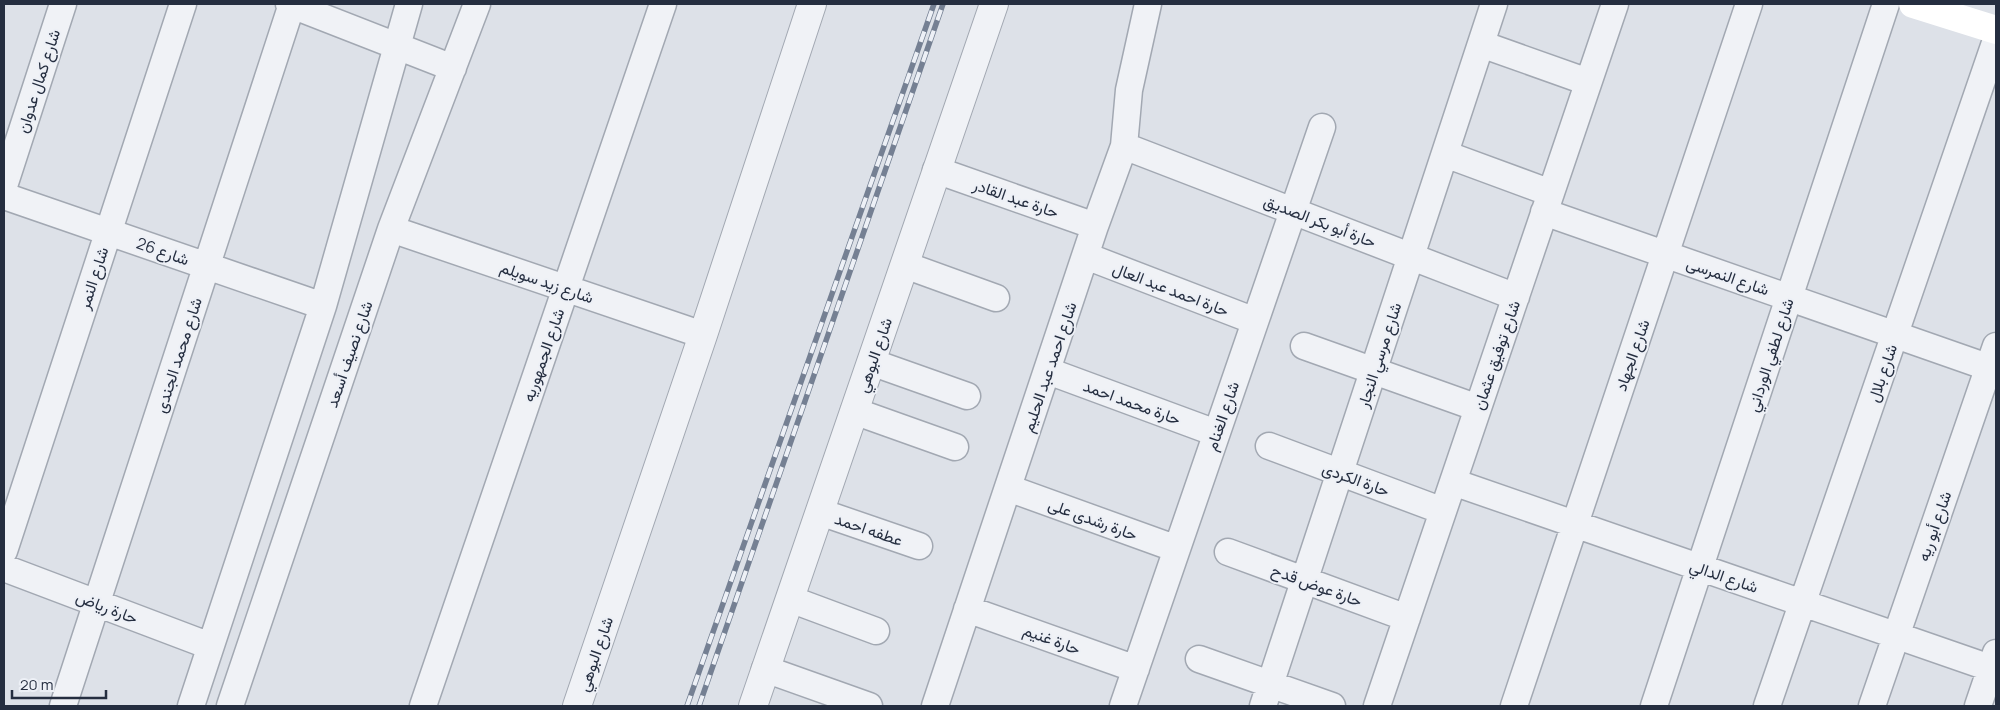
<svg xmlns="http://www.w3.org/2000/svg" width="2000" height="710" font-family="Manrope,Vazirmatn,sans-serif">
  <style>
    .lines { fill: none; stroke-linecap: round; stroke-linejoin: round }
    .minor-casing { stroke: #a2a8b2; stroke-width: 29 }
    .tertiary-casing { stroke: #a2a8b2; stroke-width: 30 }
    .minor { stroke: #f0f2f6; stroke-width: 26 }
    .tertiary { stroke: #f0f2f6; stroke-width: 28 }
    .secondary { stroke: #fff; stroke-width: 28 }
    .rail-casing { stroke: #758093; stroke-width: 5.5 }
    .rail { stroke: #edf0f6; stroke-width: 4; stroke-dasharray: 11; stroke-linecap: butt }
    .labels { text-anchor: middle; stroke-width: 4; stroke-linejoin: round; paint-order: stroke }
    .street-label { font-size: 16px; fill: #252e40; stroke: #edf0f6 }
  </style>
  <rect width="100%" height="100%" fill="#dde1e8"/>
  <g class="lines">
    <defs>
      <path id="minor" d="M289 4 453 68
        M1481 44 1588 82
        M1124 146 1516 297
        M1445 154 1551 193
        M936 170 1095 226
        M4 186 63 4
        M4 196 323 306
        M1544 212 1996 370
        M391 229 703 335
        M1086 256 1255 321
        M905 265 996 298
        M1304 346 1478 408
        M871 362 967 396
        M1048 371 1216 433
        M854 411 955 447
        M1269 446 1443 511
        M1453 482 1996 670
        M1008 488 1177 549
        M820 512 919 546
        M4 551 183 4
        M1228 552 1407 618
        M4 568 210 646
        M790 599 876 631
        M967 609 1136 669
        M1199 659 1332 706
        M765 669 869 706
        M63 706 292 4
        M191 706 323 306 409 4
        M230 706 391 229 477 4
        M423 706 663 4
        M935 706 1095 226 1124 146 1129 90 1148 4
        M1123 706 1322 127
        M1263 706 1494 4
        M1377 706 1615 4
        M1514 706 1749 4
        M1654 706 1886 4
        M1767 706 1996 40
        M1872 706 1996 346
        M1978 706 1996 653"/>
      <path id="tertiary" d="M577 706 703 335 812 4
        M753 706 994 4"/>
    </defs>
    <use href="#minor" class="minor-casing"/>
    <use href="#tertiary" class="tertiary-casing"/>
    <use href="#minor" class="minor"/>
    <use href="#tertiary" class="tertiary"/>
    <path class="secondary" d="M1913 4 1996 30"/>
    <defs>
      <path id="rail" d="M687 706 934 4
        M699 706 943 4"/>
    </defs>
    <use href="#rail" class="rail-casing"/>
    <use href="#rail" class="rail"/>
  </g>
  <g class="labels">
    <g class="street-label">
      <text transform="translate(38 81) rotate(-72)" y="6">شارع كمال عدوان</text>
      <text transform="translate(1016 198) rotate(19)" y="6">حارة عبد القادر</text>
      <text transform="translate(1320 221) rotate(21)" y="6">حارة أبو بكر الصديق</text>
      <text transform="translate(163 251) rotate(19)" y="6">شارع 26</text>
      <text transform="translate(1728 276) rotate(19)" y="6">شارع النمرسى</text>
      <text transform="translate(93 278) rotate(-72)" y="6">شارع النمر</text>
      <text transform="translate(547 282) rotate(19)" y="6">شارع زيد سويلم</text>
      <text transform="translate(1171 289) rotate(21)" y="6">حارة احمد عبد العال</text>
      <text transform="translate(349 354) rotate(-71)" y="6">شارع نصيف أسعد</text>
      <text transform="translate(178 355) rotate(-72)" y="6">شارع محمد الجندى</text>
      <text transform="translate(543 355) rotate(-71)" y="6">شارع الجمهوريه</text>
      <text transform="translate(874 355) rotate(-71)" y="6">شارع البوهي</text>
      <text transform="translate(1379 355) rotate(-72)" y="6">شارع مرسي النجار</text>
      <text transform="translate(1496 355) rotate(-71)" y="6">شارع توفيق عثمان</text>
      <text transform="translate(1632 355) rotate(-71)" y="6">شارع الجهاد</text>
      <text transform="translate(1770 355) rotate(-72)" y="6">شارع لطفي الورداني</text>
      <text transform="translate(1049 367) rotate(-71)" y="6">شارع احمد عبد الحليم</text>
      <text transform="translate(1882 373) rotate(-71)" y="6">شارع بلال</text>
      <text transform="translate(1132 402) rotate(20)" y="6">حارة محمد احمد</text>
      <text transform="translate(1222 416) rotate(-71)" y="6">شارع الغنام</text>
      <text transform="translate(1356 479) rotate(20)" y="6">حارة الكردى</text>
      <text transform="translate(1093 519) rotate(20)" y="6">حارة رشدى على</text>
      <text transform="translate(1934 526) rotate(-71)" y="6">شارع أبو ريه</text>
      <text transform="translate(869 529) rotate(19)" y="6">عطفه احمد</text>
      <text transform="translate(1724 576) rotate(19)" y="6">شارع الدالي</text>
      <text transform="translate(1317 585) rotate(20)" y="6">حارة عوض قدح</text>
      <text transform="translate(107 607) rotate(21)" y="6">حارة رياض</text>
      <text transform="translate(1052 639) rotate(20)" y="6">حارة غنيم</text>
      <text transform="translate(595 654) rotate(-71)" y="6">شارع البوهي</text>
    </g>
  </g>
  <rect width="2000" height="710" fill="none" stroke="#252e40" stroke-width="10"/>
  <path d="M12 690v8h94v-8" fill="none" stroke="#252e40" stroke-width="2.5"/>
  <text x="20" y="690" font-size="15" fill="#252e40" stroke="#edf0f6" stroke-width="4" paint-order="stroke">20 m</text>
</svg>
